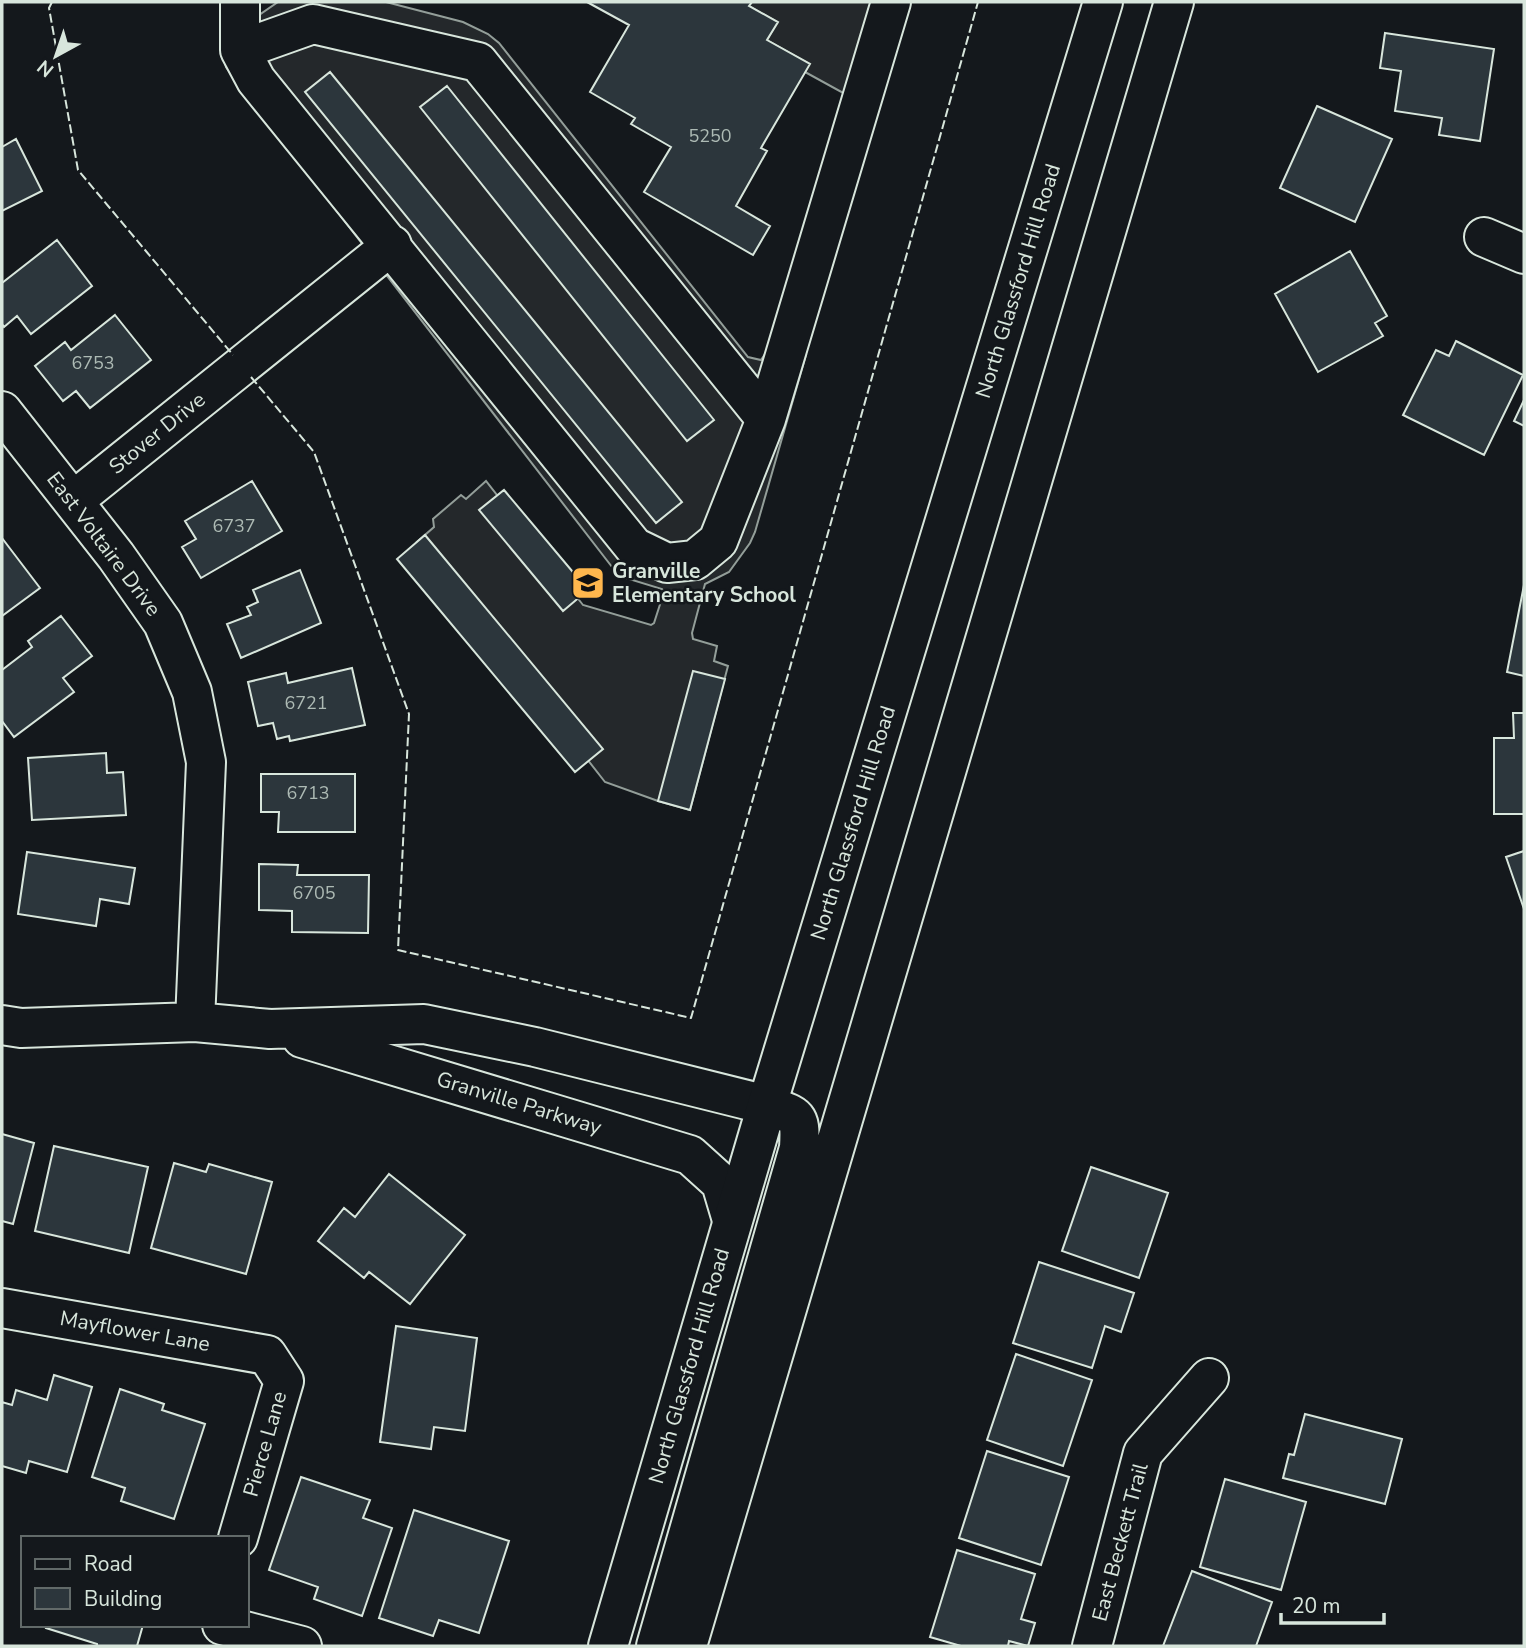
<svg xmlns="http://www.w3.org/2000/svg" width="1526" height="1648" font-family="'Nunito Sans',sans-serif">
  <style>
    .parking { fill: #24282b; stroke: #939e99; stroke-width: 2 }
    .building { fill: #2c363c; stroke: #d8e6dc; stroke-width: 2 }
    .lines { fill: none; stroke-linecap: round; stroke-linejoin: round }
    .minor-casing { stroke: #d8e6dc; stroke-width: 42 }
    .major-casing { stroke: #d8e6dc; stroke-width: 42 }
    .minor { stroke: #14181c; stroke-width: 38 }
    .major { stroke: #14181c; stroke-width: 38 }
    .fence { stroke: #d8e6dc; stroke-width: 2; stroke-dasharray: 9 3.5; stroke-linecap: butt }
    .labels { text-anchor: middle; stroke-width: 5; stroke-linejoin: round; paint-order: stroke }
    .number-label { font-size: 18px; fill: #adbab4 }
    .street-label { font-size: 21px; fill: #d8e6dc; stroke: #14181c }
    .poi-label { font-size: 21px; font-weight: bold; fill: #d8e6dc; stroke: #14181c; text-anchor: start }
  </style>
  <rect width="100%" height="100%" fill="#14181c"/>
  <path class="parking" d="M278 2H386L463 22 488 34 499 43 748 357 761 360 771 345 806 355 755 532 750 543 729 572 705 584 692 633 693 639 717 646 714 661 728 666 690 810 658 801 605 782 417 542 434 527 433 519 461 495 466 499 486 481 583 605 651 625 654 623 664 592 662 589 619 576 234 78 226 67 221 41Z
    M752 2H871L845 94 805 72 809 64 767 40 777 22 749 6Z"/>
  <path class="building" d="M587 2H752L749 6 778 22 767 40 810 64 761 148 767 151 736 206 770 226 753 255 644 192 671 147 631 124 635 118 590 92 629 25Z
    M1385 33 1494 49 1480 141 1439 135 1442 118 1395 111 1401 71 1380 68Z
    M330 72 682 502 656 523 305 92Z
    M447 86 714 420 687 441 420 107Z
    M1317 106 1392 139 1355 222 1280 188Z
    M16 139 42 191 2 211V147Z
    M57 240 92 286 31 334 17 316 4 327 2 324V283Z
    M1350 251 1387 316 1375 323 1383 336 1318 372 1275 294Z
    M115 315 151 360 90 408 76 391 63 401 35 366 65 342 71 350Z
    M1456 341 1523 375 1484 455 1403 415 1436 350 1449 356Z
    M1524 400V426L1514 421Z
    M252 481 282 531 201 578 182 547 196 539 185 521Z
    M504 490 588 590 563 611 479 510Z
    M425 535 603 749 575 772 397 559Z
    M2 538 40 588 2 616Z
    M300 570 321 623 241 658 227 624 251 615 247 607 258 602 253 590Z
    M1524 585V676L1507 672Z
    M61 616 92 656 63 678 74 692 14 737 2 721V670L32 647 28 641Z
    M352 668 365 725 290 741 289 736 277 739 273 723 258 726 248 682 286 673 288 683Z
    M693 671 725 679 690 810 658 801Z
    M1513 713H1524V814H1494V738H1514Z
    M106 753 107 773 123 772 126 815 32 820 28 758Z
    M261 774H355V832H278L279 812H261Z
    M1524 851V909L1506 857Z
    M27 852 135 868 129 904 100 899 96 926 18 914Z
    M259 864 298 865 297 875H369L368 933 292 932V911L259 910Z
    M2 1134 34 1143 13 1224 2 1221Z
    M54 1146 148 1167 129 1253 35 1231Z
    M174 1163 206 1172 209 1164 272 1182 246 1274 151 1248Z
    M1091 1167 1168 1193 1139 1278 1062 1251Z
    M389 1174 465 1235 410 1304 369 1272 364 1278 318 1241 344 1208 355 1217Z
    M1039 1262 1134 1293 1121 1332 1105 1326 1092 1368 1013 1343Z
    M396 1326 477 1338 465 1431 434 1427 431 1449 380 1442Z
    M1016 1354 1092 1380 1063 1466 987 1440Z
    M54 1375 92 1387 67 1472 29 1461 26 1473 2 1466V1402L12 1405 16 1390 47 1400Z
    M120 1389 164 1404 162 1410 205 1424 174 1519 121 1501 125 1488 92 1477Z
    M1305 1414 1402 1439 1385 1504 1283 1478 1289 1454 1294 1455Z
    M987 1451 1069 1477 1041 1565 959 1538Z
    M301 1477 370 1500 363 1518 392 1528 362 1616 314 1599 318 1587 269 1570Z
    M1225 1479 1306 1502 1281 1590 1200 1567Z
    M414 1510 509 1541 479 1633 439 1620 433 1636 379 1618Z
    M957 1550 1035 1574 1021 1619 1035 1623 1028 1646 1009 1641 1008 1646H961L930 1637Z
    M1192 1571 1272 1602 1256 1646H1163Z
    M47 1625H143L137 1646H97V1644L46 1628Z"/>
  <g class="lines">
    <defs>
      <path id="minor" d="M240 2V50L256 80 634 547 667 563 695 560 718 541 766 419 891 2
        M240 50 313 24 478 62 766 419
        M1484 237 1524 254
        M2 411 116 556 163 623 192 692 206 762 195 1022
        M73 501 392 245
        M2 1025 21 1028 195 1022 270 1029 424 1024 535 1047 767 1105
        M302 1038 690 1155 721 1183 732 1220
        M2 1308 267 1355 284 1381 238 1538
        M222 1625 302 1646
        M1092 1646 1143 1453 1209 1378"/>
      <path id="major" d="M608 1646 767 1105 1103 2
        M656 1646 799 1148C801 1113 798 1117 767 1105
        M687 1646 1174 2"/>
    </defs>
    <use href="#minor" class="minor-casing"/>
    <use href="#major" class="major-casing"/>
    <use href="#minor" class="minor"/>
    <use href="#major" class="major"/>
    <path class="fence" d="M52 2 49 8 78 170 233 355
      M251 377 314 452 409 714 398 950 691 1018 978 2"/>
  </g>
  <defs>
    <symbol id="school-square" viewBox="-11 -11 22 22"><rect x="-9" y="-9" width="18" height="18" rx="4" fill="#ffb74d" stroke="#14181c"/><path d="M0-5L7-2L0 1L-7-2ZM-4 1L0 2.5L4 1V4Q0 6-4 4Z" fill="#111"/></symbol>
  </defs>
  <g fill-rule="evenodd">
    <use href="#school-square" x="569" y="564" width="38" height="38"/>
  </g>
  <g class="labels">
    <g class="number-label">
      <text x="710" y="142">5250</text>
      <text x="93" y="369">6753</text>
      <text x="234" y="532">6737</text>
      <text x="306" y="709">6721</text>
      <text x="308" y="799">6713</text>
      <text x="314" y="899">6705</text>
    </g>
    <g class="street-label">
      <text transform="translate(1018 281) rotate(-73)" y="7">North Glassford Hill Road</text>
      <text transform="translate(157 433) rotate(-39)" y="7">Stover Drive</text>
      <text transform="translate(104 544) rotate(53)" y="7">East Voltaire Drive</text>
      <text transform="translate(853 823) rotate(-73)" y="7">North Glassford Hill Road</text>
      <text transform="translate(519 1103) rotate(17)" y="7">Granville Parkway</text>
      <text transform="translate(135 1331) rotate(10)" y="7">Mayflower Lane</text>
      <text transform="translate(689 1366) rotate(-74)" y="7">North Glassford Hill Road</text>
      <text transform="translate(265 1444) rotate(-74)" y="7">Pierce Lane</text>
      <text transform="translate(1120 1542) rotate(-75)" y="7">East Beckett Trail</text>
    </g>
    <g class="poi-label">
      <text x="612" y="578">Granville<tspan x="612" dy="24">Elementary School</tspan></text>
    </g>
  </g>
  <rect width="1526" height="1648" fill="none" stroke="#d8e6dc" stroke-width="7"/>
  <rect x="21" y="1536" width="228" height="91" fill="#14181c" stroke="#626a69" stroke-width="2"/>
  <rect x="35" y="1559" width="35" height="10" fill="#14181c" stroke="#626a69" stroke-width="2"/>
  <text x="84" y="1571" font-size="21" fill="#d8e6dc">Road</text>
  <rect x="35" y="1588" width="35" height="21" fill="#2c363c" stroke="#626a69" stroke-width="2"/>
  <text x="84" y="1606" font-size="21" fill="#d8e6dc">Building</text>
  <g transform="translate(56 56) rotate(220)" stroke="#14181c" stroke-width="5" paint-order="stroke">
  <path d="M0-5L12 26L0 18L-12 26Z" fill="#d8e6dc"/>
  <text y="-10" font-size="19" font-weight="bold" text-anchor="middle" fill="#d8e6dc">N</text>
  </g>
  <path d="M1281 1613v10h103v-10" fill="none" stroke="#d8e6dc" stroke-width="3.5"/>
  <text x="1292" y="1613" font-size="21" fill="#d8e6dc" stroke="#14181c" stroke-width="5" paint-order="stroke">20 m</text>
</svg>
